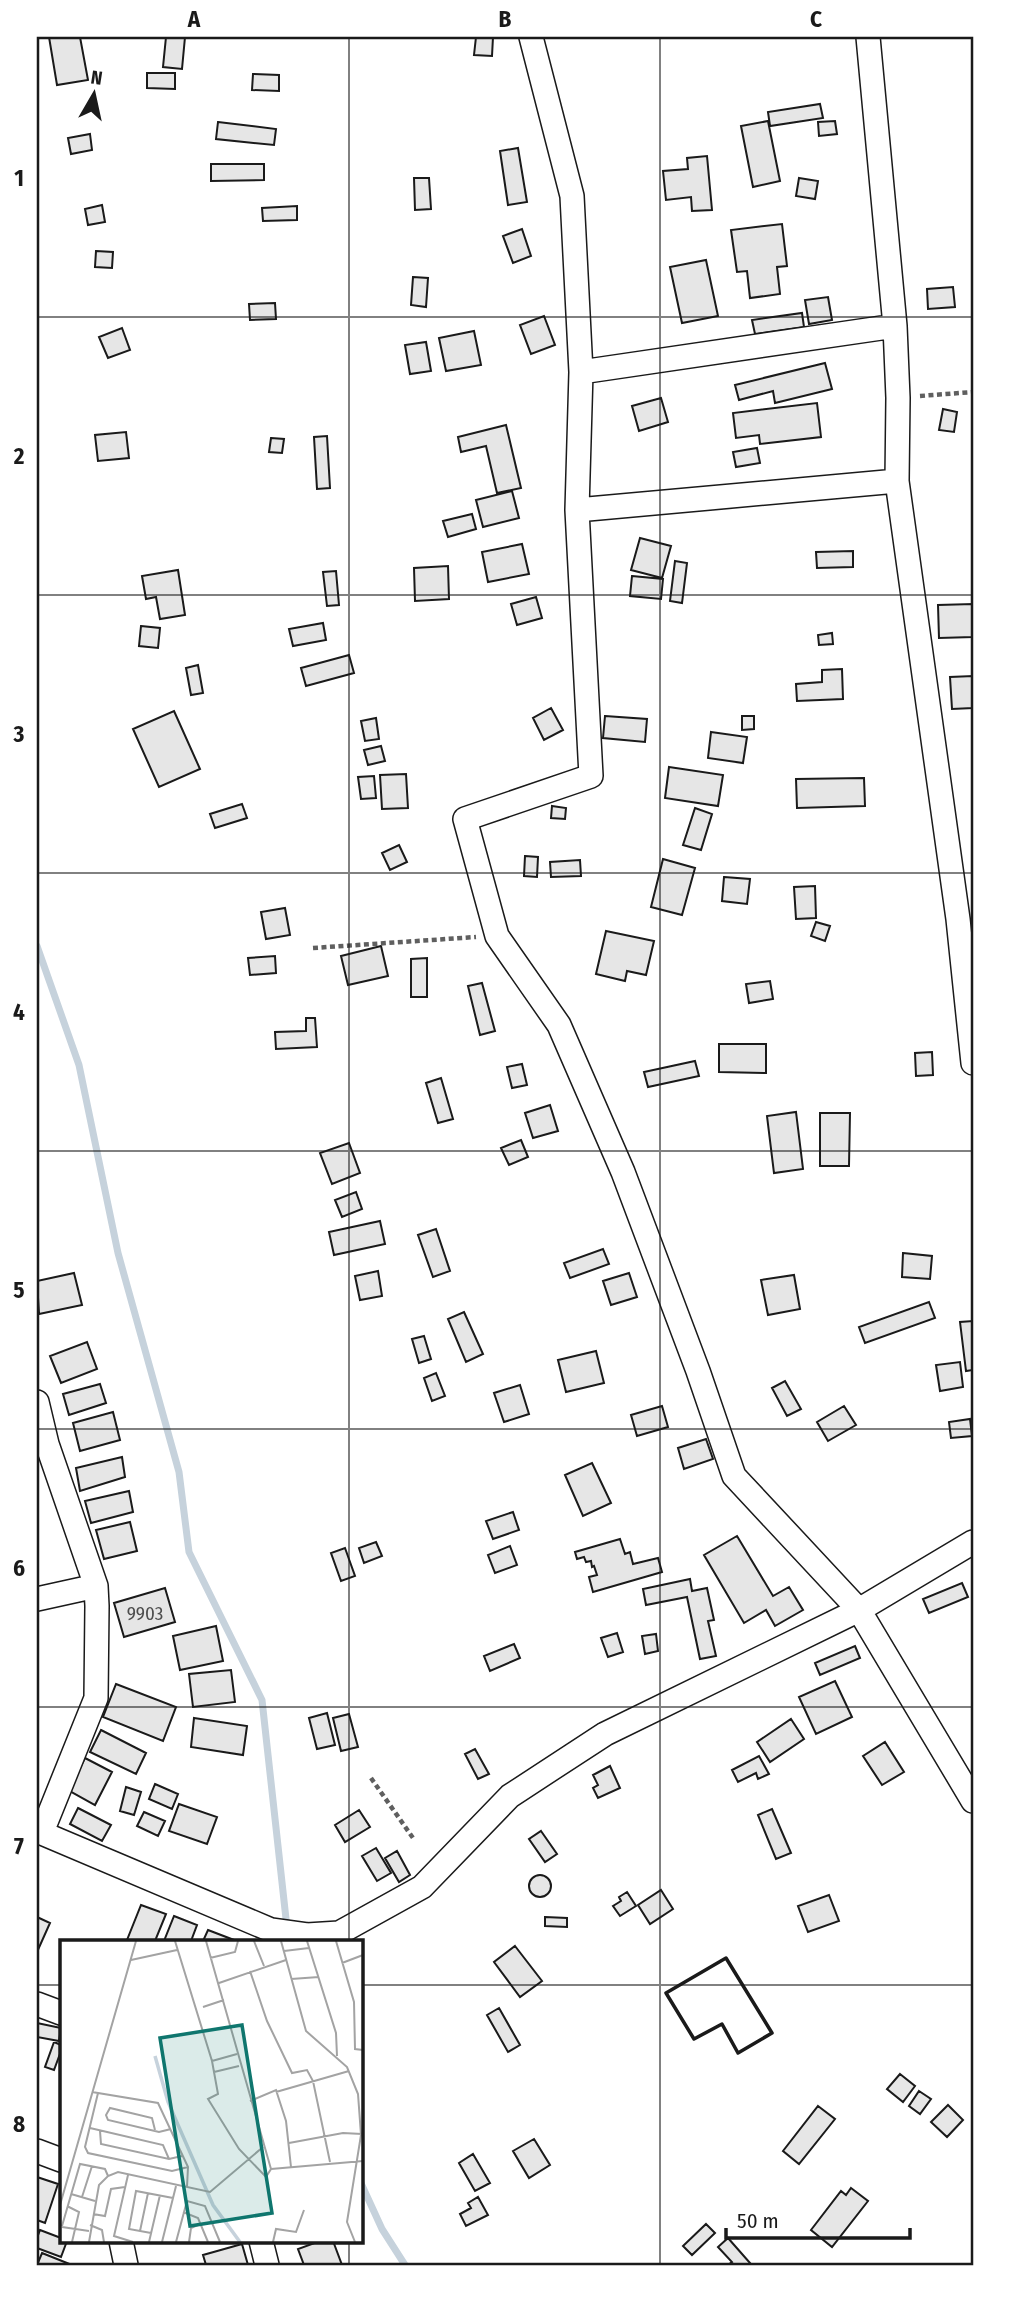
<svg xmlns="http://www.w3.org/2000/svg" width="1010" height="2302" font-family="'Fira Sans Condensed',sans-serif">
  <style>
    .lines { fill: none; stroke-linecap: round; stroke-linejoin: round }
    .stream { stroke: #c6d2dc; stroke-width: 7 }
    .building { fill: #e6e6e6; stroke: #1a1a1a; stroke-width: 2 }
    .minor-casing { stroke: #1a1a1a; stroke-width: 26 }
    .path { stroke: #5f5f5f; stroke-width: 4.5; stroke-dasharray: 5 3.5; stroke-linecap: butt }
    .minor { stroke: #fff; stroke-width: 23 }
    .wall { stroke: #1a1a1a; stroke-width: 3.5 }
    .grid { fill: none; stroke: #1a1a1a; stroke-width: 2; stroke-opacity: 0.55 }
    .labels { text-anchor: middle; stroke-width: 5; stroke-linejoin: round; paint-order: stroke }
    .number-label { font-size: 19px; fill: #4d4d4d }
    .inset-river { fill: none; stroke: #c6d2dc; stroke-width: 3.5 }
    .inset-road { fill: none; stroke: #a3a3a3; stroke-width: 2 }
    .view { fill: #0f766e; fill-opacity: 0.15; stroke: #0f766e; stroke-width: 3.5 }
    .inset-edge { fill: none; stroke: #1a1a1a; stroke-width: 3.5 }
    .neatline { fill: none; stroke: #1a1a1a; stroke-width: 2.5 }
    .grid-label { font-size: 23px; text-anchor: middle; font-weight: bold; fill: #1a1a1a }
  </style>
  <rect width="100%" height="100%" fill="#fff"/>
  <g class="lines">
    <path class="stream" d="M37 946 79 1065 118 1253 179 1472 189 1552 262 1700 287 1928
      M360 2181 382 2229 405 2265"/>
  </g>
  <path class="building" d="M49 37H80L88 80 57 85Z
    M166 37H185L182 69 163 67Z
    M476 37H493L492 56 474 55Z
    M147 73H175V89L147 88Z
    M253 74 279 75V91L252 90Z
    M820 104 823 118 770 126 768 112Z
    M768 121 780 181 753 187 741 126Z
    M835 121 837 134 819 136 818 122Z
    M218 122 276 129 274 145 216 139Z
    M90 134 92 150 71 154 68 138Z
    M518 148 527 202 508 205 500 151Z
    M707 156 712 210 692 211 691 197 666 200 663 171 688 169 687 158Z
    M211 164H264V180L211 181Z
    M414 178H429L431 209 415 210Z
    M799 178 818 181 815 199 796 196Z
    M102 205 105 222 88 225 85 209Z
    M297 206V220L263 221 262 208Z
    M782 224 787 266 777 267 780 294 750 298 747 271 737 272 731 230Z
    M522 229 531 256 513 263 503 236Z
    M96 251 113 252 112 268 95 267Z
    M706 260 718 316 682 323 670 267Z
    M413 277 428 278 426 307 411 305Z
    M953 287 955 307 928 309 927 289Z
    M828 297 832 320 809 324 805 300Z
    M275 303 276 319 250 320 249 304Z
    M802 313 804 327 755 334 752 320Z
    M544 316 555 345 531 354 520 325Z
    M122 328 130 350 108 358 99 337Z
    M474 331 481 365 446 371 439 338Z
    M426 342 431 371 410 374 405 345Z
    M825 363 832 389 775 403 773 391 739 400 735 385Z
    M661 398 668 422 639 431 632 406Z
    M817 403 821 437 760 444 759 435 736 438 733 413Z
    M943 409 957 412 954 432 939 430Z
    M506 425 521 488 497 493 486 446 461 452 458 437Z
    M126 432 129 458 98 461 95 435Z
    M327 436 330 488 317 489 314 437Z
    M271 438 284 439 282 453 269 452Z
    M757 448 760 463 736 467 733 452Z
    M512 491 519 518 483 527 476 500Z
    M472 514 476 529 448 537 443 521Z
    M640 538 671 546 662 578 631 570Z
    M522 544 529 574 488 582 482 552Z
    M853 551V567L817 568 816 552Z
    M675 561 687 563 682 603 670 601Z
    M448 566 449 599 415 601 414 568Z
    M178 570 185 615 160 619 156 597 146 599 142 576Z
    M336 571 339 605 327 606 323 572Z
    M632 576 663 579 661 599 630 596Z
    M536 597 542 618 517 625 511 604Z
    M973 604V637L939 638 938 605Z
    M323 623 326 640 293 646 289 629Z
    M141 626 160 628 158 648 139 646Z
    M832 633 833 644 819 645 818 635Z
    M349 655 354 673 306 686 301 668Z
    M198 665 203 693 191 695 186 668Z
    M842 669 843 699 797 701 796 684 822 682V670Z
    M973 676V708L952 709 950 677Z
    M551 708 563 730 544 740 533 718Z
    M174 711 200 769 159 787 133 729Z
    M605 716 647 719 645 742 603 738Z
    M742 716H754V729L742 730Z
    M376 718 379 739 365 741 361 721Z
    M711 732 747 737 743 763 708 758Z
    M381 746 385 761 368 765 364 750Z
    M669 767 723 775 718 806 665 798Z
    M406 774 408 808 382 809 380 775Z
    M374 776 376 798 361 799 358 777Z
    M864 778 865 806 797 808 796 779Z
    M242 804 247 818 215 828 210 814Z
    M552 806 566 808 565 819 551 818Z
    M695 808 712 814 701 850 683 845Z
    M399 845 407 862 390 870 382 853Z
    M525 856 538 857 537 877 524 876Z
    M663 859 695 868 682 915 651 907Z
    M580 860 581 876 551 877 550 862Z
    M724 877 750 879 747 904 722 901Z
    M815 886 816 918 796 919 794 887Z
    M285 908 290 935 266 939 261 912Z
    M816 922 830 926 825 941 811 936Z
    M606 931 654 941 646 975 627 971 625 981 596 974Z
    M381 946 388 976 348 985 341 956Z
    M275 956 276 973 250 975 248 958Z
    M427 958V997H411V959Z
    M770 981 773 999 749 1003 746 984Z
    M482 983 495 1031 480 1035 468 986Z
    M306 1018H315L317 1047 276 1049 275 1032 306 1031Z
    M719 1044H766V1073L719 1072Z
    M932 1052 933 1075 916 1076 915 1053Z
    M695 1061 699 1076 648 1087 644 1072Z
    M522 1064 527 1085 512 1088 507 1067Z
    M441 1078 453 1119 438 1123 426 1083Z
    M550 1105 558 1131 533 1138 525 1113Z
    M796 1112 803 1169 774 1173 767 1116Z
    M820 1113H850L849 1166H820Z
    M521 1140 528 1157 509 1165 501 1148Z
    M349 1143 360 1173 332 1184 320 1153Z
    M356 1192 362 1209 342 1217 335 1200Z
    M380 1221 385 1244 334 1255 329 1232Z
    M436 1229 450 1271 433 1277 418 1235Z
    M603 1249 609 1264 570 1278 564 1263Z
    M903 1253 932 1256 930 1279 902 1277Z
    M378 1271 382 1296 360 1300 355 1276Z
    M74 1273 82 1305 39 1314 37 1281Z
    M629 1273 637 1297 611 1305 603 1281Z
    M794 1275 800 1309 768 1315 761 1280Z
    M929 1302 935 1318 865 1343 859 1327Z
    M464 1312 483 1354 466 1362 448 1319Z
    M973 1321V1370L966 1371 960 1322Z
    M424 1336 431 1359 419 1363 412 1339Z
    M87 1342 97 1369 61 1383 50 1356Z
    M596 1351 604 1383 566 1392 558 1360Z
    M960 1362 963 1387 940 1391 936 1365Z
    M436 1373 445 1396 432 1401 424 1378Z
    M785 1381 801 1409 787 1416 772 1388Z
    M100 1384 106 1403 69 1415 63 1394Z
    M520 1385 529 1414 504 1422 494 1393Z
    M662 1406 668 1427 637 1436 631 1415Z
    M844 1406 856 1425 828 1441 817 1422Z
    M113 1412 120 1440 80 1451 73 1423Z
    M970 1419 972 1436 951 1438 949 1422Z
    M706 1439 713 1459 684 1469 678 1448Z
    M122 1457 125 1477 80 1491 76 1468Z
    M592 1463 611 1503 583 1516 565 1475Z
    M129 1491 133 1512 91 1523 85 1501Z
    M513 1512 519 1530 493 1539 486 1521Z
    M130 1522 137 1551 104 1559 96 1530Z
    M737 1536 773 1596 789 1587 803 1610 775 1626 766 1610 744 1623 704 1555Z
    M620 1539 625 1554 630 1552 633 1564 658 1558 662 1572 593 1592 589 1577 597 1575 594 1566 592 1567 591 1561 586 1562 584 1557 577 1559 575 1552Z
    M376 1542 382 1556 364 1563 359 1548Z
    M510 1546 517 1565 495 1573 488 1555Z
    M345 1548 355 1576 341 1581 331 1553Z
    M690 1579 692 1591 707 1588 714 1620 708 1621 716 1656 700 1659 687 1597 646 1605 643 1589Z
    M962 1583 968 1597 929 1613 923 1599Z
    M165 1588 175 1622 124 1637 114 1603Z
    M216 1626 223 1661 180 1670 173 1636Z
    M617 1633 623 1652 608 1657 601 1638Z
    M656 1634 658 1651 645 1654 642 1636Z
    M514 1644 520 1658 490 1671 484 1656Z
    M855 1646 860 1658 820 1675 815 1663Z
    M231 1670 235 1702 193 1707 189 1674Z
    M835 1681 852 1717 816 1734 799 1697Z
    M116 1684 176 1707 163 1741 103 1717Z
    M327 1713 335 1745 317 1749 309 1718Z
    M349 1714 358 1747 341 1751 333 1718Z
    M194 1718 247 1726 243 1755 191 1747Z
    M791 1719 804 1739 770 1762 757 1742Z
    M101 1730 146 1753 136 1774 90 1752Z
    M885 1742 904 1772 882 1785 863 1756Z
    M475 1749 489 1774 478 1779 465 1754Z
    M759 1756 769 1774 758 1779 756 1773 738 1782 732 1770Z
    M85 1758 112 1772 95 1805 68 1790Z
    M610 1766 620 1788 598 1798 593 1788 598 1785 593 1775Z
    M155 1784 178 1794 172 1809 149 1799Z
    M126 1787 141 1792 134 1815 120 1811Z
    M179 1804 217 1817 207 1844 169 1831Z
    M78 1808 111 1825 102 1841 70 1824Z
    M772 1809 791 1853 776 1859 758 1815Z
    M359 1810 370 1827 345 1842 335 1825Z
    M144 1812 165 1821 158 1836 137 1826Z
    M541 1831 557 1854 545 1862 529 1839Z
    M376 1848 391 1873 377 1881 362 1856Z
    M397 1851 410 1875 399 1882 385 1858Z
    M529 1886a11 11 0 1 1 22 0a11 11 0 1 1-22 0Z
    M661 1890 673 1909 650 1924 638 1905Z
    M627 1892 636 1906 620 1916 613 1906 621 1901 619 1897Z
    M829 1895 839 1921 808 1932 798 1906Z
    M141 1905 166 1914 155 1941 127 1940Z
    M174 1916 197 1925 191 1941H164Z
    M37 1917 50 1923 37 1952Z
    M545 1917 567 1918V1927L545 1926Z
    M208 1930 234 1940 233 1941H203Z
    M515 1946 542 1981 520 1997 494 1962Z
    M499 2008 520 2045 508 2052 487 2015Z
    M37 2023 61 2028 59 2041 37 2037Z
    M54 2042 61 2045V2051L54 2070 45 2067Z
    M900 2074 915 2086 903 2102 887 2089Z
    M919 2091 931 2099 920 2114 909 2106Z
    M948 2105 963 2120 947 2137 931 2122Z
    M818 2106 835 2119 799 2164 783 2151Z
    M534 2139 550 2165 529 2178 513 2151Z
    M473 2154 490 2183 475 2191 459 2163Z
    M37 2177 58 2184 45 2223 37 2220Z
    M851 2188 868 2201 832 2247 811 2230 841 2191 846 2195Z
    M478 2197 488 2215 466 2226 460 2214 471 2208 468 2203Z
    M706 2224 715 2233 692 2255 683 2246Z
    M40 2230 61 2238V2241H67L61 2257 37 2248V2238Z
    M728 2238 750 2263 748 2265H728L732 2262 718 2247Z
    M320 2241H333L342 2265H304L298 2249Z
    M242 2244 248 2265H206L203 2255Z
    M42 2253 72 2265H37Z"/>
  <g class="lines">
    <defs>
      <path id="minor" d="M531 37 572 196 581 372 577 510 591 776 465 819 497 936 559 1025 623 1172 698 1371 734 1476 859 1610 973 1801
        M868 37 895 326 898 398 897 481 958 919 973 1063
        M581 372 895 326
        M577 510 897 481
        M37 1402 47 1444 96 1586 97 1606 96 1698 42 1832
        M37 1599 96 1586
        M37 1831 271 1930 307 1935 339 1933 422 1887 510 1796 605 1734 859 1610 973 1542
        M37 2004 61 2013
        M37 2151 61 2160
        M121 2241 126 2265
        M261 2241 267 2265"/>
    </defs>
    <use href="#minor" class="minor-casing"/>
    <path class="path" d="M920 396 973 392
      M313 948 476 937
      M371 1778 413 1838"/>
    <use href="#minor" class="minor"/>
    <path class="wall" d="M726 1958 772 2033 738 2053 722 2024 694 2039 666 1993Z"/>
  </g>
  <path class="grid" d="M349 37V1941M660 37V2265M37 317H973M37 595H973M37 873H973M37 1151H973M37 1429H973M37 1707H973M37 1985H61M360 1985H973M349 2241V2265"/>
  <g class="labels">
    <g class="number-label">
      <text x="145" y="1620">9903</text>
    </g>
  </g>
  <g transform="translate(60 1940)">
    <rect width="303" height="303" fill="#fff"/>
    <path class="inset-river" d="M95 116 108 162 153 265 180 302"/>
    <path class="inset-road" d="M115 1 152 121 158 154 148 159 179 209 206 237 211 229 146 1M194 1 204 26M221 1 246 91 287 127 298 154 301 195 287 282 295 302M247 1 276 93 277 116M276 1 294 62 295 109 303 110M224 11 249 8M150 18 175 12 178 1M71 20 117 10M282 23 303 15M190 31 207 81 232 133 247 130 253 141 270 222M231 39 259 37M159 43 226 20M143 67 164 60M152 121 177 114M154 132 179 126M32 152 98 163 128 227 127 247M216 152 289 131M38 153 25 207 28 213 112 231 128 227M190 161 216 150 226 181 231 227M30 188 103 205 109 219M95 190 92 178 50 168 46 175 48 180 99 192 111 189M40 191 41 204 109 219 122 216M229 203 283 193 302 194M211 229 303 221M68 235 54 296 73 302M11 254 35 261M22 257 32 226M0 265 76 1M7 266 19 272 12 302M123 272 138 278 148 302M33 274 45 276 51 249 65 247M30 285 42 290 44 302M2 286 20 224 45 229 48 236M2 287 29 291M80 291 88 253M91 293 69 289 76 251 113 258M29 302 39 245 48 236 58 232 150 252 203 207M89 302 100 255M102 302 116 246M116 302 127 261 145 266 160 302M129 302 131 288 140 284M213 302 216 289 236 292 244 270"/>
    <path class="view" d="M182 85 212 273 130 286 100 98Z"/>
    <rect width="303" height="303" class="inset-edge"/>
  </g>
  <rect width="1010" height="2302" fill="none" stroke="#ffffff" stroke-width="77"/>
  <g transform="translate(94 94) rotate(9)" stroke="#ffffff" stroke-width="5" paint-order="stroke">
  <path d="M0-5L12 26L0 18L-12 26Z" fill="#1a1a1a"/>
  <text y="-10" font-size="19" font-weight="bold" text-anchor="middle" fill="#1a1a1a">N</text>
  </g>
  <path d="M726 2228v10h184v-10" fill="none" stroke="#1a1a1a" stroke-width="3.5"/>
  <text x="737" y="2228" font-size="21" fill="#1a1a1a" stroke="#ffffff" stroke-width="5" paint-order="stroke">50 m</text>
  <rect x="38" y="38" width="934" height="2226" class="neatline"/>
  <g class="grid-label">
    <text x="194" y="27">A</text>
    <text x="505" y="27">B</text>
    <text x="816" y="27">C</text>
    <text x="19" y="186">1</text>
    <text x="19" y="464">2</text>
    <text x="19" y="742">3</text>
    <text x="19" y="1020">4</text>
    <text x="19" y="1298">5</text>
    <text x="19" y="1576">6</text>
    <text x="19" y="1854">7</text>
    <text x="19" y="2132">8</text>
  </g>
</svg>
